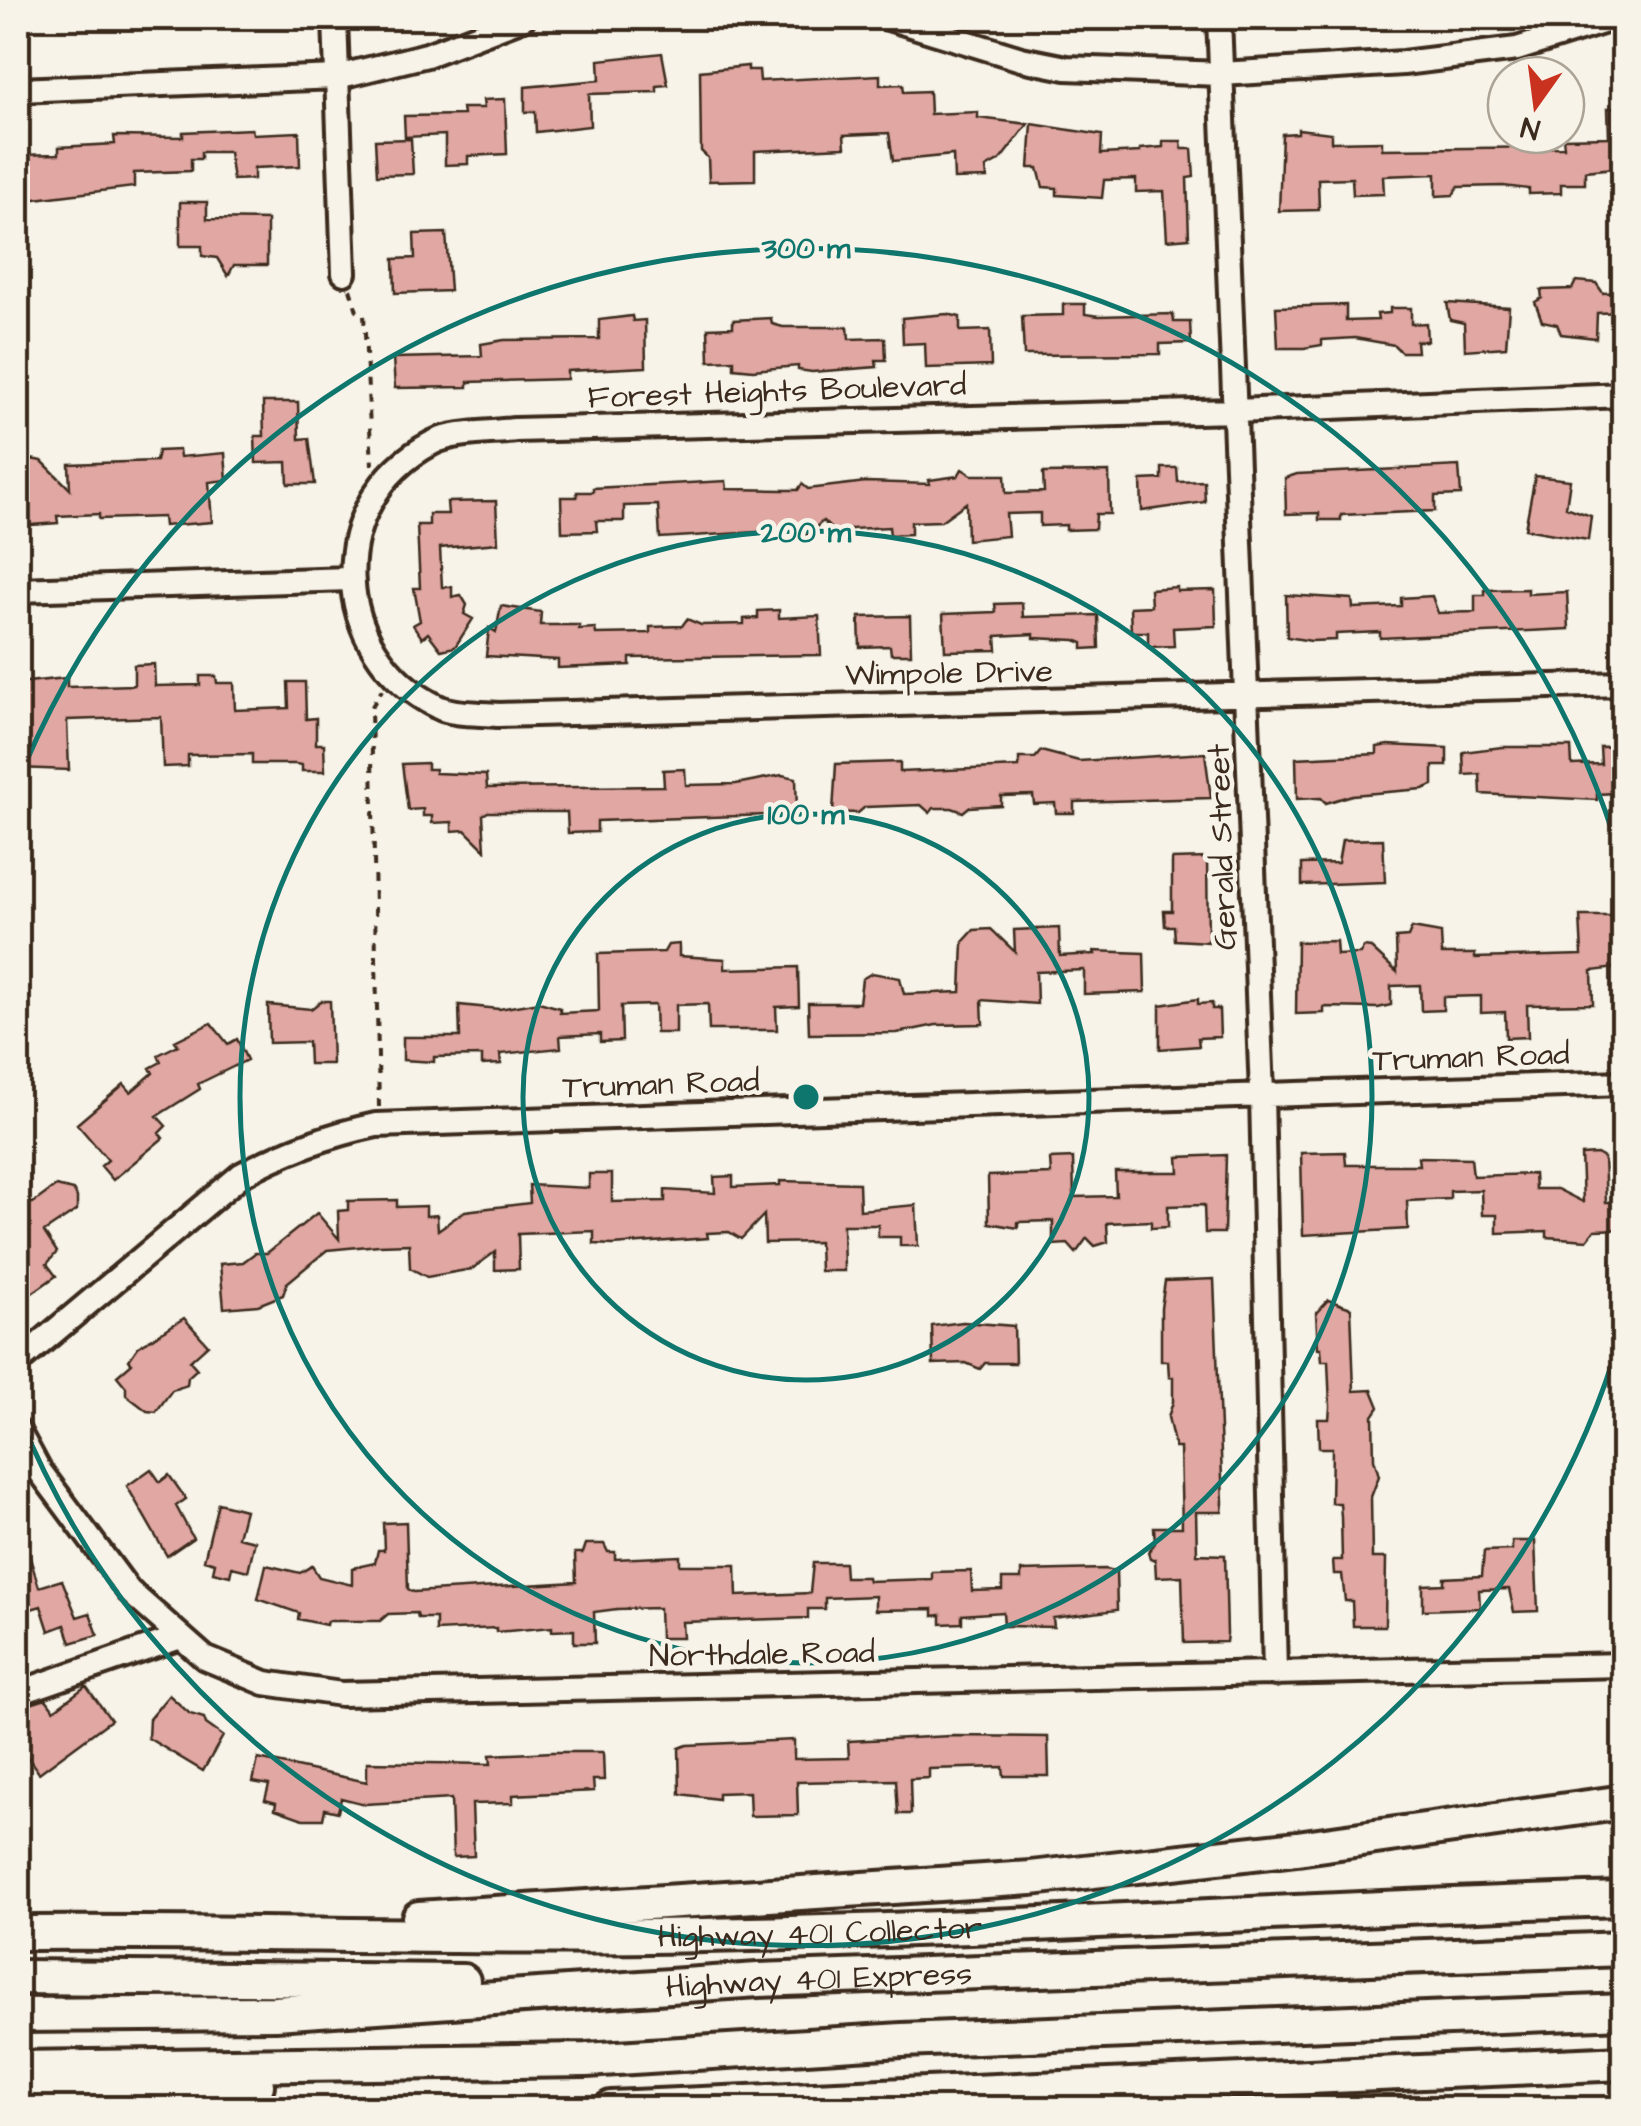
<svg xmlns="http://www.w3.org/2000/svg" width="1641" height="2126" font-family="'Architects Daughter',sans-serif">
  <style>
    .building { fill: #e1a7a2; stroke: #3b2a1e; stroke-width: 2.5 }
    .lines { fill: none; stroke-linecap: round; stroke-linejoin: round }
    .minor-casing { stroke: #3b2a1e; stroke-width: 30 }
    .highway-casing { stroke: #3b2a1e; stroke-width: 40 }
    .path { stroke: #3b2a1e; stroke-width: 4; stroke-dasharray: 8 8; stroke-linecap: butt }
    .minor { stroke: #f7f3e8; stroke-width: 22 }
    .highway { stroke: #f7f3e8; stroke-width: 32 }
    .ring { fill: none; stroke: #0f766e; stroke-width: 5 }
    .labels { text-anchor: middle; stroke-width: 9; stroke-linejoin: round; paint-order: stroke }
    .street-label { font-size: 32px; fill: #3b2a1e; stroke: #f7f3e8 }
    .centre { fill: #0f766e; stroke: #f7f3e8; stroke-width: 5 }
    .ring-label { font-size: 30px; text-anchor: middle; font-weight: bold; fill: #0f766e; stroke: #f7f3e8; stroke-width: 9; stroke-linejoin: round; paint-order: stroke }
  </style>
  <rect width="100%" height="100%" fill="#f7f3e8"/>
  <filter id="ink" filterUnits="userSpaceOnUse"><feTurbulence type="fractalNoise" baseFrequency=".01" numOctaves="2"/><feDisplacementMap in="SourceGraphic" scale="20" xChannelSelector="R" yChannelSelector="G"/><feConvolveMatrix kernelMatrix="1 2 1 2 8 2 1 2 1" color-interpolation-filters="sRGB"/></filter>
  <g filter="url(#ink)">
    <path class="building" d="M662 53 668 85 657 86V92L589 94 590 126 536 132 535 112H525V87L600 80 599 60Z
      M748 66V70H759L760 81 880 75V85L903 84 904 92 929 91 930 114 978 112V118L1028 124 1000 160 986 168 987 178 954 179 953 155 893 161 889 133 844 135 845 147 755 151V180L709 181 708 158 701 151 700 71Z
      M505 99 507 154 468 156V164L445 165V135L405 137 404 116 463 115 462 108H484L483 100Z
      M1608 108H1624V167L1585 171V184H1561V193L1529 194V189L1503 186 1458 187 1453 195 1436 196V174L1383 176 1384 194 1353 195 1352 178 1318 179 1319 210 1279 211 1282 134 1298 133V129L1331 133V142L1382 141V149L1564 147 1563 138 1609 137Z
      M1032 124 1102 135 1101 154 1140 152V149L1163 147V141H1181L1182 149H1192L1194 177 1187 178 1189 238 1167 240 1164 191 1136 192V179L1104 180 1102 198 1057 195V188L1043 187 1038 168H1029Z
      M252 129 253 134 299 132 300 166 254 168V179L233 180 229 152H201V159H191V171L134 173V187L18 201V155L59 154V147L115 144 114 136 183 137V132Z
      M411 139 413 174 377 175 375 140Z
      M180 202H207V219L267 220V265H234L228 276 217 258 202 256V246H180Z
      M446 233 450 291 395 293 394 259 415 258 414 234Z
      M1576 281 1596 283 1603 293 1624 292V312L1597 313 1596 338 1561 334 1557 324 1542 321 1535 302 1542 298 1541 290 1572 289Z
      M1447 303 1509 307 1506 347 1465 350 1464 323 1450 320Z
      M1063 304H1085V314L1099 316 1173 314 1174 322H1190L1191 343 1160 344V354L1024 355 1022 316 1063 315Z
      M1346 305V321L1378 320 1377 314 1390 313V308H1411V324L1426 323 1427 341H1416L1417 352H1401L1394 345 1355 338 1322 340V345L1304 348H1278L1276 307Z
      M947 314 960 317V331L990 330 991 366 926 368 925 343 903 344 902 318Z
      M632 316 633 321 645 320 646 367 567 371V379L468 382V387L395 388 393 358 482 356 481 344 504 340 599 339V320Z
      M771 318 772 324 783 327H848L849 339 885 338 886 360H876L877 367 812 372 798 370V366L753 370 734 368V360L709 361 708 328 733 327V320Z
      M263 402H298L299 439 309 438 315 484H288L287 462 256 463 255 436H264Z
      M179 450 180 457 225 453 227 480 209 482 212 522 164 526 163 517 99 519V514L57 516 58 523 18 526V457L42 461 70 489 69 464 156 461 158 451Z
      M1459 466 1461 495 1435 496V511L1341 515V520H1319V513L1286 514 1285 478 1297 474Z
      M1162 468H1177L1178 482 1204 481 1205 502 1142 511 1141 480 1162 479Z
      M962 469 972 475H1005L1006 493 1044 492 1043 473 1109 472 1110 514H1096L1095 529 1066 530V525L1040 526V513L1006 514 1008 536 967 540 966 503 941 521 911 522V534L890 535 889 527 832 530 823 521 802 539 793 530 660 538 658 505 624 506V521H596L597 531 562 532 561 497H577V492H593V488L726 481 727 489 784 490H798L802 484 808 489 866 482 930 484 929 480 958 476Z
      M1535 476 1570 480 1566 507 1591 516 1588 540 1525 529Z
      M496 501 498 543 440 548 442 587H452V597L461 595 467 605 464 614 473 619 455 647 441 650 428 633 422 638 413 625 420 621 414 588H420L417 525H429V514H448L447 502Z
      M1177 587V591L1215 590 1216 626 1173 628 1174 646 1148 647V632H1131L1130 607 1151 606 1150 589Z
      M1528 589V594L1567 592 1569 629 1380 638V632L1336 634V640L1311 641 1287 637 1286 595 1352 599 1353 608 1401 606V598L1432 596 1438 613 1475 612V595H1485V590Z
      M1022 603 1023 617 1098 615 1099 648 1083 649V643L1075 640 1034 638V634L996 636 997 650 945 651 943 614 996 612 995 604Z
      M501 606 541 612 540 625H579V629L595 628 596 634 650 633V627L682 626 687 619 701 625 744 624V619L758 618V611L779 610V618L819 616 821 655 630 658V665L558 668V660L486 656 489 628 496 632Z
      M910 616 911 654H891L890 646 860 647 859 617Z
      M154 664 155 686 200 685V676H216L217 683H234L235 710 289 708 288 682H305L306 719 316 718V744H324L325 771H302V765L295 764H252V754L188 755V766L163 767 161 717 67 720 69 770 18 768V683L67 678V687L134 685V665Z
      M1388 745 1447 748V766H1433V785L1423 789 1352 795 1326 803 1321 798 1297 799 1296 758 1377 754V747Z
      M1622 746 1616 793 1597 794V800L1481 794 1480 774 1464 775 1463 752 1502 747H1571L1572 765 1601 764 1600 747Z
      M1041 751 1079 761 1205 753 1211 798 1074 802V813H1056L1055 803 1034 804 1033 795 1001 796V805L969 807 963 812 952 808H934L930 813 921 805 865 807 858 813 833 812 836 764 900 762V772L1019 767V758H1035Z
      M427 763V769H435V773L486 775 487 788 664 786 663 770 685 769 686 785 736 784 782 775 796 778 797 814 597 821V832L568 833 567 812H488L483 815 485 850 465 830 452 831V822L432 823V816H423V809L408 810 402 764Z
      M1383 839 1385 882 1302 885V864L1338 863 1342 840Z
      M1207 858 1208 942 1175 940 1174 926H1165L1164 911H1172V859Z
      M1580 916H1624V967L1592 971 1593 1004 1527 1005 1528 1037 1506 1038 1505 1012 1481 1013V996L1443 997V1010L1421 1011 1420 985 1391 986V1005L1378 1008 1324 1007V1013L1296 1014 1297 942 1336 941 1337 955 1360 954 1364 947 1371 948 1397 972 1396 938 1408 937 1412 928 1441 933 1442 954H1475V958L1582 955Z
      M1059 928 1060 956 1095 954 1094 951 1144 953 1145 992 1084 994V970L1036 972 1037 1004 982 1000 983 1024 936 1025 897 1033 809 1034 808 1003H859L862 979 872 973 900 978 904 994 961 992 963 942 974 930 991 929 1015 952 1014 930Z
      M679 944V956L725 959V969L798 967 799 1006 776 1007 777 1030H709L708 1004 676 1005V1033H656L655 1005 621 1006 622 1041 600 1042V1034L560 1036 561 1048 500 1054 501 1064 482 1065V1056L434 1057V1062L403 1060V1037H460L459 1005 499 1009 539 1002 560 1008V1013L599 1011 598 954 664 952 668 945Z
      M1198 999V1004L1212 1003V1009H1219L1220 1037 1198 1038 1199 1046 1160 1049V1005Z
      M321 1001H330L332 1064H309L308 1042 269 1043 268 1005 311 1009Z
      M211 1023 228 1044 237 1039 247 1060 198 1084 200 1089 157 1116 166 1126 159 1133 163 1138 113 1180 101 1166 108 1160 77 1124 124 1084 131 1092 153 1073 150 1068 161 1062 158 1055 178 1045 175 1041Z
      M1345 1152 1346 1165H1419L1418 1157 1471 1158 1473 1176 1534 1174 1535 1189H1557L1583 1202 1581 1155 1597 1154 1604 1158 1606 1202H1624V1229L1595 1230 1587 1240 1547 1237V1231L1497 1233V1215H1482L1481 1190 1450 1191V1199L1407 1201 1408 1229 1303 1235 1301 1153Z
      M1226 1155 1224 1233H1205L1204 1205 1168 1206V1227L1151 1228V1221L1107 1223 1108 1242 1095 1246 1087 1238 1076 1253 1068 1244 1053 1245V1221L1018 1222V1228L989 1223 988 1176 1051 1174 1050 1159 1073 1158 1074 1197 1116 1196 1115 1172H1179L1178 1157Z
      M589 1174H612V1202L665 1201V1190L715 1193 714 1177 733 1176V1187L780 1185V1181L859 1183 860 1210 916 1205 918 1246H900V1237H878V1225H843L844 1271H820L819 1242 765 1243 764 1215 741 1239 729 1232 707 1233 708 1238 613 1245 594 1244V1231L518 1234 519 1269 495 1270V1252L472 1269 427 1277 410 1268 409 1244 379 1245 327 1250 287 1283 283 1295 258 1305 224 1308 220 1264 243 1262 255 1253H267L317 1213 339 1239 338 1211 348 1210V1201L397 1200V1207L426 1206V1216L437 1215 438 1230 465 1211 530 1203 529 1185 589 1188Z
      M56 1186 73 1190 77 1197V1210L44 1232 57 1252 47 1264 56 1276 18 1303V1203H33Z
      M1214 1279 1223 1503 1222 1512H1196L1197 1554 1225 1555 1227 1634 1226 1642 1184 1643 1182 1576 1156 1577 1155 1559H1150L1148 1552 1155 1543 1154 1527H1182L1180 1448H1175L1168 1417 1173 1402V1377H1169L1168 1361H1161V1308L1165 1281Z
      M1328 1300 1351 1308 1354 1391 1372 1390 1379 1407 1373 1416 1374 1459 1379 1476 1371 1497 1372 1558H1386L1385 1626H1353L1352 1601H1345L1342 1574H1334L1333 1560H1342L1341 1517 1340 1503H1331L1332 1448H1319L1318 1419H1329L1330 1407 1328 1361H1322L1321 1348H1318L1316 1313Z
      M184 1318 208 1345 190 1361 197 1369 188 1377 187 1385 172 1390 156 1412 147 1411 126 1395V1387L117 1376 132 1363 129 1360 138 1347Z
      M963 1322 1014 1326 1015 1363H985L980 1369 966 1363 933 1364 932 1326Z
      M151 1469 160 1482 169 1475 186 1499 176 1506 193 1538 167 1556 127 1486Z
      M218 1503 245 1510 238 1537 255 1541 248 1571 232 1567 230 1576 213 1572 215 1563 204 1560Z
      M406 1522 408 1589 414 1592 576 1582 575 1553H583L586 1544H604L608 1552H615V1559L680 1556V1565H736L737 1596 810 1593 813 1563H844L845 1577H867L868 1581 932 1579V1572L971 1571 972 1591 1002 1590V1579H1021V1571L1105 1569 1116 1571 1117 1610 1053 1618 1054 1627 1004 1626 1003 1612 962 1615V1623L941 1624V1615L933 1616V1609L875 1610V1596L825 1598V1609H808V1618L682 1622 683 1638H660L659 1608 617 1609 594 1612 595 1643H574V1630L552 1631V1627L496 1632V1628L436 1631V1618H418L417 1613 388 1614 380 1621H327L326 1625 298 1619 299 1613 258 1599 266 1565 300 1573 312 1566 319 1577 352 1585V1568L375 1563 378 1550H384L383 1523Z
      M21 1529 39 1587 62 1580 77 1617 90 1613 98 1635 71 1643 65 1625 49 1631 41 1606 21 1612 18 1530Z
      M1512 1541H1535L1538 1611 1514 1612 1509 1589 1479 1590 1480 1608 1423 1610V1585L1444 1584V1578L1482 1576 1484 1551 1512 1550Z
      M86 1686 111 1720 39 1773 18 1744V1708L46 1699 54 1710Z
      M169 1695 190 1714 204 1718 206 1724 223 1736 203 1771 148 1738 149 1719Z
      M951 1736 1048 1737 1049 1776H1004L1003 1767 929 1769V1778L910 1779 911 1814H898L896 1780 797 1782 798 1815 750 1816 749 1792 718 1793V1799L680 1794 679 1748 687 1745 794 1740V1759L849 1758 848 1741Z
      M553 1752H603L604 1780H593L594 1791 513 1795V1803L472 1804 474 1856 453 1857 451 1799 365 1804 341 1798 338 1812 325 1809 323 1819H303L275 1809 276 1803 265 1800 269 1785 253 1782 258 1759 367 1782V1762L491 1764 490 1755Z"/>
    <g class="lines">
      <defs>
        <path id="minor" d="M335 18 344 273
          M888 18 1021 59 1066 68 1221 74 1403 63 1517 49 1615 18
          M1219 18 1262 1094 1275 1674
          M18 90 337 77 427 55 523 18
          M1624 395 1235 411 515 430C491 433 453 432 432 443 322 501 328 653 438 707 453 715 481 713 498 715L1624 684
          M18 590 349 579
          M18 1362 241 1175C283 1152 329 1135 376 1125L1624 1083
          M18 1431 39 1470 129 1591 205 1658 265 1683 341 1694 1624 1665
          M18 1693 180 1637"/>
        <g id="highway">
          <path d="M419 1918 1031 1878 1297 1848 1624 1802"/>
          <path id="s1" d="M18 1933C246 1931 475 1940 704 1935 1010 1930 1317 1907 1624 1899"/>
          <path d="M18 1977 463 1981"/>
          <path id="s2" d="M18 2015 275 2013 758 1980 1624 1949"/>
          <path d="M18 2068 586 2060 902 2040 1624 2011"/>
          <path d="M18 2100 257 2085"/>
          <path d="M611 2108 1624 2063"/>
        </g>
      </defs>
      <use href="#minor" class="minor-casing"/>
      <use href="#highway" class="highway-casing"/>
      <path class="path" d="M350 289 357 311 364 315 372 465
        M379 1107 371 708 382 690"/>
      <use href="#minor" class="minor"/>
      <use href="#highway" class="highway"/>
    </g>
  </g>
  <g class="ring">
    <circle cx="806" cy="1097" r="283"/>
    <circle cx="806" cy="1097" r="566"/>
    <path d="M1622 1331A849 849 0 0 1 19 1415M19 779A849 849 0 0 1 1622 863"/>
  </g>
  <g class="labels">
    <g class="street-label">
      <text transform="translate(777 390) rotate(-2)" y="11">Forest Heights Boulevard</text>
      <text transform="translate(949 672) rotate(-1)" y="11">Wimpole Drive</text>
      <text transform="translate(1221 847) rotate(-92)" y="11">Gerald Street</text>
      <text transform="translate(1471 1056) rotate(-2)" y="11">Truman Road</text>
      <text transform="translate(661 1083) rotate(-2)" y="11">Truman Road</text>
      <text transform="translate(762 1653) rotate(-1)" y="11">Northdale Road</text>
      <text dy="11" stroke="none"><textPath href="#s1" startOffset="802">Highway 401 Collector</textPath></text>
      <text dy="11" stroke="none"><textPath href="#s2" startOffset="802">Highway 401 Express</textPath></text>
    </g>
  </g>
  <circle cx="806" cy="1097" r="15" class="centre"/>
  <g class="ring-label">
    <text x="806" y="258">300 m</text>
    <text x="806" y="542">200 m</text>
    <text x="806" y="824">100 m</text>
  </g>
  <rect width="1641" height="2126" fill="none" stroke="#f7f3e8" stroke-width="60"/>
  <rect x="30" y="30" width="1581" height="2066" fill="none" stroke="#3b2a1e" stroke-width="4" filter="url(#ink)"/>
  <g transform="translate(1536 105) rotate(194)"><circle r="48" fill="#f7f3e8" stroke="#aca397" stroke-width="2.5"/>
  <path d="M0-8L18 38L0 25L-18 38Z" fill="#c8321e"/>
  <text y="-15" font-size="28" font-weight="bold" text-anchor="middle" fill="#3b2a1e">N</text>
  </g>
</svg>
